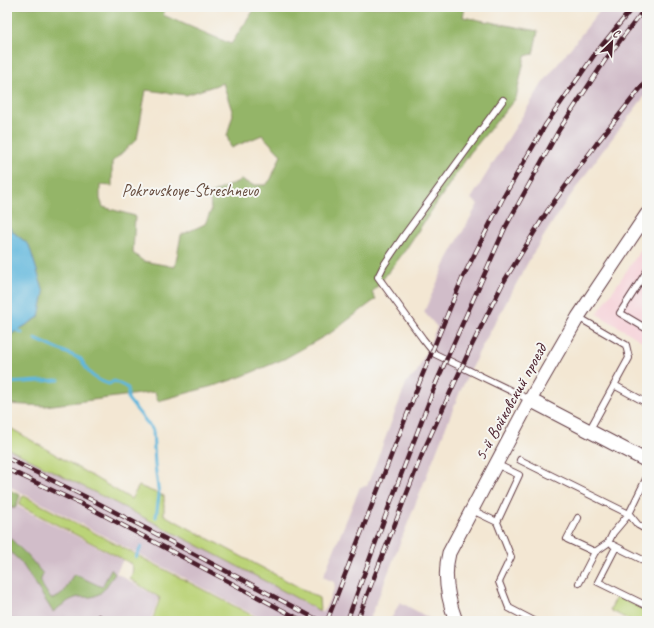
<svg xmlns="http://www.w3.org/2000/svg" width="654" height="628" font-family="Caveat,sans-serif">
  <style>
    .built { fill: #f6cfd7 }
    .industrial { fill: #d1bdc9 }
    .green { fill: #bbd378; stroke: #827952 }
    .forest { fill: #94b568; stroke: #6f6a4a; fill-rule: evenodd }
    .water { fill: #60b7dd; stroke: #556b84 }
    .lines { fill: none; stroke-linecap: round; stroke-linejoin: round }
    .stream { stroke: #60b7dd; stroke-width: 3 }
    .lane-casing { stroke: #633d44; stroke-width: 8 }
    .street-casing { stroke: #633d44; stroke-width: 15 }
    .lane { stroke: #fff; stroke-width: 6 }
    .street { stroke: #fff; stroke-width: 13 }
    .rail-casing { stroke: #4a1f2b; stroke-width: 4.5 }
    .rail { stroke: #f6f6f2; stroke-width: 3; stroke-dasharray: 9; stroke-linecap: butt }
    .labels { text-anchor: middle; stroke-width: 4; stroke-linejoin: round; paint-order: stroke }
    .park-label { font-size: 17px; fill: #664c3e; stroke: #f6f6f2 }
    .street-label { font-size: 17px; fill: #4a1f2b; stroke: #f6f6f2 }
  </style>
  <rect width="100%" height="100%" fill="#f6f6f2"/>
  <filter id="ink" filterUnits="userSpaceOnUse"><feTurbulence type="fractalNoise" baseFrequency=".025" numOctaves="2"/><feDisplacementMap in="SourceGraphic" scale="8" xChannelSelector="R" yChannelSelector="G"/><feConvolveMatrix kernelMatrix="1 2 1 2 8 2 1 2 1" color-interpolation-filters="sRGB"/></filter>
  <filter id="wash" filterUnits="userSpaceOnUse"><feTurbulence type="fractalNoise" baseFrequency=".012" numOctaves="4" result="noise"/><feDisplacementMap in="SourceGraphic" scale="16" xChannelSelector="R" yChannelSelector="G"/><feGaussianBlur stdDeviation="0.9" result="paint"/><feColorMatrix in="noise" values="0 0 0 0 0 0 0 0 0 0 0 0 0 0 0 0 0 1.4 0 .05"/><feComposite in="paint" operator="in"/></filter>
  <g filter="url(#wash)">
    <rect width="100%" height="100%" fill="#f3e7d3"/>
    <path class="built" d="M647 241V344L597 314Z"/>
    <path class="industrial" d="M603 7H647V93L601 153 561 209 532 255 479 352 459 394 369 621H266L7 485V448L117 503 245 570 323 613 335 587 334 582 323 577 360 487 367 486 407 381 416 374 437 327 424 312 448 258 478 204 471 199 542 84Z
      M7 501 123 560 116 573 159 598 150 621H7Z
      M400 602 429 618 427 621H390Z"/>
    <path class="green" d="M7 426 131 499 139 486 164 496V515L319 598 320 611C217 554 112 501 7 448Z
      M24 496 263 621H152L160 598 130 579C132 574 135 568 130 563L19 505 22 497Z
      M617 596 647 611V621H631L610 610Z"/>
    <path class="forest" d="M7 7H166L163 15 231 44 256 7H465L463 17 538 31 533 54 525 56 516 98 470 153 404 252 372 293 376 299 332 332 284 359 243 376 220 384 158 401 155 392 45 406 7 404V337L39 317 29 245 12 231 7 223ZM223 83 233 114 227 136 231 148 262 135 281 155 271 179 266 185H253L241 180 210 194 211 211 205 224 181 235 175 267 143 261 133 253 135 216 103 207 100 199V185L112 186V162L137 139 146 90 186 95Z
      M7 489 20 495 16 507 7 509Z
      M7 535 28 556 43 574 40 582 51 599C67 596 66 585 74 574L102 587 111 569 115 574C110 580 105 590 99 594 89 600 84 595 75 598 66 601 60 607 53 612L21 562 7 549Z"/>
    <path class="water" d="M7 223 12 231 29 245 44 293 39 317 7 337Z"/>
    <g class="lines">
      <path class="stream" d="M15 329 22 333
        M35 339 81 359C88 373 93 379 109 384L114 381 128 388V399L153 430 155 465 159 495 156 517
        M7 383 59 380
        M136 557 141 547"/>
    </g>
  </g>
  <g filter="url(#ink)">
    <g class="lines">
      <defs>
        <path id="lane" d="M503 100 405 234 384 265 378 277 423 339 435 354 530 400
          M647 271 620 313 647 329
          M578 317 626 345 629 358 589 431
          M614 385 647 403
          M520 460 629 514 638 525 647 530
          M472 510 497 522 519 475 496 464
          M578 518 567 539 595 552
          M497 522 511 557 499 582 509 608 534 621
          M613 545 647 562
          M616 547 598 582 647 606
          M579 583 595 552 608 543 613 533 629 514 647 477
          M99 618 101 621"/>
        <path id="street" d="M530 400 647 461
          M456 621C448 600 443 576 449 553L530 400 578 317 647 214"/>
      </defs>
      <use href="#lane" class="lane-casing"/>
      <use href="#street" class="street-casing"/>
      <use href="#lane" class="lane"/>
      <use href="#street" class="street"/>
      <defs>
        <path id="rail" d="M7 458 96 502 320 621
          M7 469 92 509 303 621
          M327 621 422 376 462 279 503 198 546 124 595 54 633 7
          M347 621 385 517 436 383 505 228 559 130 606 59 646 7
          M357 621 423 452 471 347 503 283 548 210 597 143 647 80"/>
      </defs>
      <use href="#rail" class="rail-casing"/>
      <use href="#rail" class="rail"/>
    </g>
  </g>
  <g class="labels">
    <g class="park-label">
      <text x="190" y="196">Pokrovskoye-Streshnevo</text>
    </g>
    <g class="street-label">
      <text transform="translate(510 402) rotate(-61)" y="6">5-й Войковский проезд</text>
    </g>
  </g>
  <rect width="654" height="628" fill="none" stroke="#f6f6f2" stroke-width="24"/>
  <g transform="translate(612 42) rotate(25)" stroke="#f6f6f2" stroke-width="3" paint-order="stroke">
  <path d="M0-3L7 15L0 10L-7 15Z" fill="#4a1f2b"/>
  <text y="-6" font-size="11" font-weight="bold" text-anchor="middle" fill="#4a1f2b">С</text>
  </g>
</svg>
